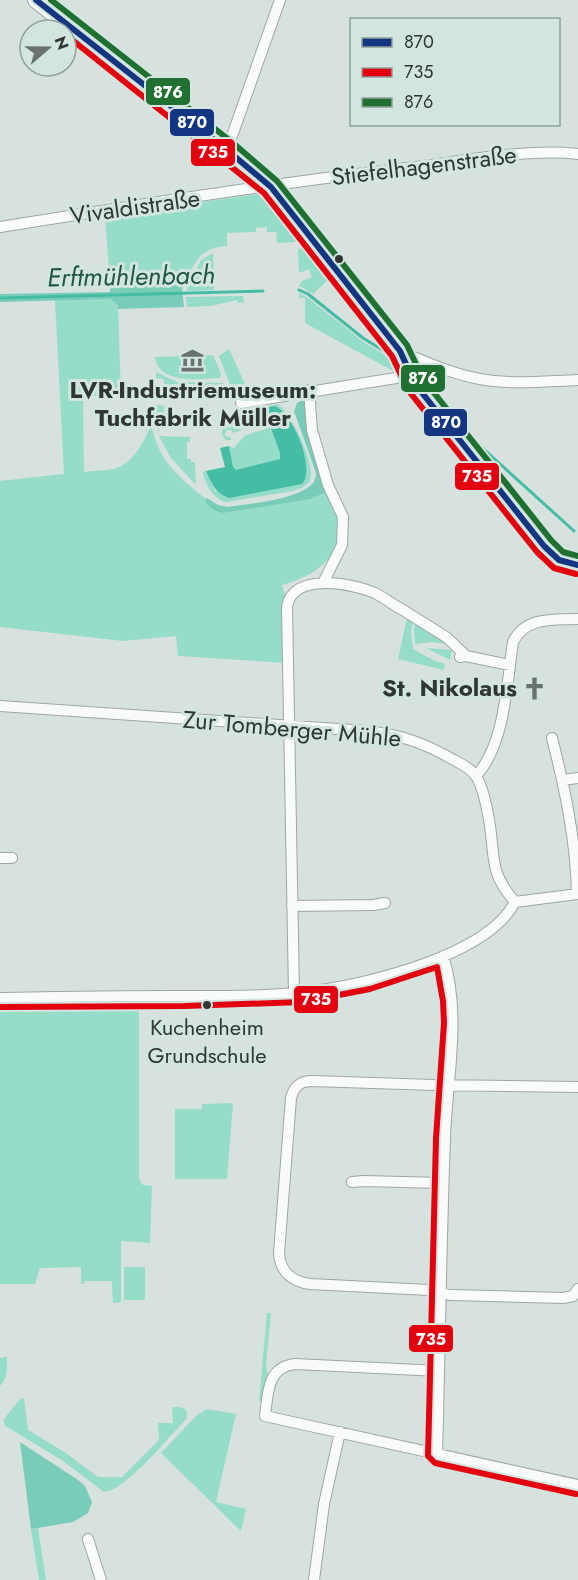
<svg xmlns="http://www.w3.org/2000/svg" width="578" height="1580" font-family="Jost,sans-serif">
  <style>
    .green { fill: #95dcc9 }
    .forest { fill: #79ccb8 }
    .water { fill: #45bca4 }
    .lines { fill: none; stroke-linecap: round; stroke-linejoin: round }
    .stream { stroke: #45bca4; stroke-width: 3 }
    .street-casing { stroke: #9ea6a3; stroke-width: 12 }
    .secondary-casing { stroke: #9ea6a3; stroke-width: 18 }
    .street { stroke: #f9fbfa; stroke-width: 10 }
    .secondary { stroke: #f6f6f8; stroke-width: 16 }
    .bus-1-casing { stroke: #d2e6df; stroke-width: 10 }
    .bus-2-casing { stroke: #d2e6df; stroke-width: 10 }
    .bus-3-casing { stroke: #d2e6df; stroke-width: 10 }
    .bus-1 { stroke: #143582; stroke-width: 6 }
    .bus-2 { stroke: #e3000f; stroke-width: 6 }
    .bus-3 { stroke: #207031; stroke-width: 6 }
    .bus-dot { fill: #2f3634; stroke: #d2e6df; stroke-width: 2 }
    .labels { text-anchor: middle; stroke-width: 6; stroke-linejoin: round; paint-order: stroke }
    .bus-label { font-size: 22px; fill: #2f3634; stroke: #d2e6df }
    .street-label { font-size: 24px; fill: #2f3634; stroke: #d2e6df }
    .poi-label { font-size: 24px; font-weight: bold; fill: #2f3634; stroke: #d2e6df }
    .water-label { font-size: 26px; font-style: italic; fill: #205648; stroke: #d2e6df }
    .line-badge { stroke: #d2e6df; stroke-width: 2 }
    .badge-label { font-size: 16px; text-anchor: middle; font-weight: bold; fill: #fff }
  </style>
  <rect width="100%" height="100%" fill="#d7e2de"/>
  <path class="green" d="M264 193 276 206 302 239 295 242 277 243 276 232H267V227L256 228V232L227 233V246C197 248 194 265 183 289H181V280L110 284 105 216Z
    M306 246 330 278 313 294 299 286 302 281 312 277 309 269 299 273 298 250Z
    M213 253 214 290 186 291 201 260Z
    M299 293 308 298 365 343 398 363 400 368 395 372 305 323V298H299Z
    M243 296 244 302 238 303 237 300 211 306 187 307 186 297Z
    M110 299 118 305 121 396H83L84 472C95 470 108 471 117 468 135 461 145 440 151 424 153 433 156 442 160 451 174 477 203 496 224 513L311 499 326 492C329 499 334 506 337 513 339 519 338 525 338 531 337 564 309 577 282 585L285 595 286 663 178 656 176 636 123 641 0 627V481L64 474 55 300Z
    M229 349 250 395 251 397 237 398 234 395 219 356Z
    M213 355 221 374 220 378C199 379 159 385 155 357Z
    M156 372 177 382 223 383 228 395 223 397 220 388 164 387V379L156 378Z
    M277 404C291 411 311 457 311 473 311 475 310 480 309 482L302 488 292 491 227 502C213 500 205 484 203 472L206 471 215 491 306 461C300 444 295 413 275 406L266 418 280 453V459L239 470H234L233 467 229 446 234 448 244 436 268 428 261 408Z
    M157 405 164 406V420H169V424H160L158 433 154 408Z
    M257 409 265 424 258 426 256 421 248 423 249 428 244 429 239 412Z
    M237 412 242 430 233 433 231 430H226L225 436 230 437 231 440H226L222 435C222 425 227 415 237 412Z
    M159 436 190 437V442H187V459H191V462H194L195 464 196 483H194L171 458Z
    M407 618 413 622 411 633 413 649 433 660 445 664 444 670 398 659Z
    M415 623 448 644 432 642 415 644 414 630Z
    M426 648 452 650 450 660Z
    M139 1001V1178L143 1185 152 1186 150 1243 121 1241V1302L113 1303 112 1281H85L84 1284H81V1267L40 1268 35 1284H0V1002Z
    M233 1103 227 1179H175V1109H202V1104Z
    M124 1267H145V1300H124Z
    M267 1313H271L266 1364 268 1378 262 1402 259 1401Z
    M7 1357C7 1369 8 1377 0 1386V1358Z
    M21 1398 24 1399 28 1430 66 1453 98 1477H122L159 1440 158 1423H173L172 1407C181 1407 190 1407 186 1419 171 1435 124 1492 104 1492L63 1461 4 1425V1419Z
    M207 1409 236 1414 216 1502 246 1509 241 1531 161 1453 197 1415Z
    M38 1528 46 1580H39L31 1529Z"/>
  <path class="forest" d="M181 280 184 307 118 309V305L110 299 0 302V294L110 292V284Z
    M304 399 326 492 311 499 224 513C216 512 208 508 205 500L207 498 218 505 227 507C246 504 319 499 316 473L294 411 297 403Z
    M20 1442 78 1480 85 1486 92 1502 88 1513 73 1522 31 1529Z"/>
  <path class="water" d="M275 406C293 412 316 469 302 484L229 498C215 493 212 484 206 471L225 467 220 448 229 446 233 467 236 470 280 459V453L265 413 269 407Z"/>
  <g class="lines">
    <path class="stream" d="M299 290 308 294 363 338 395 358
      M0 298 263 291
      M420 376 478 444 574 531"/>
    <defs>
      <path id="street" d="M227 150 280 0
        M0 227C138 205 276 183 415 167 464 161 530 148 578 154
        M400 351C425 362 452 374 480 379 511 385 546 381 578 380
        M309 390 312 430 328 485 343 517 342 545 323 583
        M241 403 396 378 410 373
        M460 657 466 656 510 665
        M0 706 367 731C402 735 424 743 454 760 462 764 471 769 476 776 483 787 488 813 490 826 495 861 490 873 515 902
        M552 738C565 789 576 841 577 894
        M476 776C505 745 507 682 513 642 526 616 553 620 578 619
        M563 780 578 778
        M0 858H12
        M515 902 578 894
        M292 906 373 905 385 903
        M294 993 287 607C292 572 352 583 375 593 385 598 393 605 403 610 417 619 432 628 446 637 453 643 460 650 466 656
        M0 998C58 997 115 996 173 996 219 996 267 997 313 991 369 984 488 955 515 902
        M578 1087 434 1085 312 1081C300 1081 294 1086 291 1098L279 1253C280 1272 293 1282 310 1284L429 1290 450 1295 563 1298 573 1296 578 1289
        M352 1182 363 1181 443 1183
        M439 1371 295 1364C267 1367 268 1393 265 1416L578 1485
        M437 1454C440 1349 441 1243 445 1138 447 1078 462 1014 443 956
        M88 1539 101 1580
        M314 1580 324 1504 340 1432"/>
      <path id="secondary" d="M36 0 227 150 271 187 400 351 415 384 544 546 559 560 578 565"/>
    </defs>
    <use href="#street" class="street-casing"/>
    <use href="#secondary" class="secondary-casing"/>
    <use href="#street" class="street"/>
    <use href="#secondary" class="secondary"/>
    <defs>
      <path id="bus-1" d="M36 0 227 150 271 187 400 351 415 384 544 546 559 560 578 565"/>
      <path id="bus-2" d="M66 35 264 193 392 356 408 390 537 552 554 568 576 574
        M0 1007 185 1006 302 1002 370 989 437 967 443 1001 444 1023 436 1138 428 1456 435 1463 576 1494"/>
      <path id="bus-3" d="M51 0 233 143 277 181 407 345 423 379 551 540 563 552 578 556"/>
    </defs>
    <use href="#bus-1" class="bus-1-casing"/>
    <use href="#bus-2" class="bus-2-casing"/>
    <use href="#bus-3" class="bus-3-casing"/>
    <use href="#bus-1" class="bus-1"/>
    <use href="#bus-2" class="bus-2"/>
    <use href="#bus-3" class="bus-3"/>
  </g>
  <defs>
    <symbol id="museum-bare" viewBox="-9 -9 18 18"><path d="M0-6L6-3V-2H-6V-3ZM-5-1h2V3h-2ZM-1-1h2V3h-2ZM3-1h2V3H3ZM-6 4H6V6H-6Z" fill="#6a7270" stroke="#d2e6df" stroke-width="2.5" paint-order="stroke"/></symbol>
    <symbol id="church-bare" viewBox="-9 -9 18 18"><path d="M-1.2-6h2.4v3.5h3.3v2.4h-3.3V6h-2.4V-.1h-3.3v-2.4h3.3Z" fill="#6a7270" stroke="#d2e6df" stroke-width="2.5" paint-order="stroke"/></symbol>
  </defs>
  <g fill-rule="evenodd">
    <use href="#museum-bare" x="176" y="344" width="33" height="33"/>
    <use href="#church-bare" x="518" y="672" width="33" height="33"/>
  </g>
  <g class="bus-dot">
    <circle cx="339" cy="259" r="5"/>
    <circle cx="207" cy="1005" r="5"/>
  </g>
  <g class="labels">
    <g class="bus-label">
      <text x="207" y="1035">Kuchenheim<tspan x="207" dy="28">Grundschule</tspan></text>
    </g>
    <g class="street-label">
      <text transform="translate(424 166) rotate(-7)" y="8">Stiefelhagenstraße</text>
      <text transform="translate(135 207) rotate(-8)" y="8">Vivaldistraße</text>
      <text transform="translate(292 729) rotate(5)" y="8">Zur Tomberger Mühle</text>
    </g>
    <g class="poi-label">
      <text x="193" y="398">LVR-Industriemuseum:<tspan x="193" dy="28">Tuchfabrik Müller</tspan></text>
      <text x="517" y="696" text-anchor="end">St. Nikolaus</text>
    </g>
    <g class="water-label">
      <text transform="translate(131 276) rotate(-1)" y="9">Erftmühlenbach</text>
    </g>
  </g>
  <g class="line-badge">
    <rect x="145" y="77" width="46" height="29" rx="6" fill="#207031"/>
    <rect x="169" y="108" width="46" height="29" rx="6" fill="#143582"/>
    <rect x="190" y="138" width="46" height="29" rx="6" fill="#e3000f"/>
    <rect x="400" y="364" width="46" height="29" rx="6" fill="#207031"/>
    <rect x="423" y="408" width="45" height="29" rx="6" fill="#143582"/>
    <rect x="454" y="462" width="46" height="29" rx="6" fill="#e3000f"/>
    <rect x="293" y="985" width="46" height="29" rx="6" fill="#e3000f"/>
    <rect x="408" y="1324" width="46" height="29" rx="6" fill="#e3000f"/>
  </g>
  <g class="badge-label">
    <text x="168" y="98">876</text>
    <text x="192" y="128">870</text>
    <text x="213" y="158">735</text>
    <text x="423" y="384">876</text>
    <text x="446" y="428">870</text>
    <text x="477" y="482">735</text>
    <text x="316" y="1005">735</text>
    <text x="431" y="1345">735</text>
  </g>
  <rect x="350" y="18" width="210" height="108" fill="#d2e6df" stroke="#91a09b" stroke-width="1.5"/>
  <rect x="362" y="38" width="30" height="9" fill="#143582" stroke="#91a09b" stroke-width="1.5"/>
  <text x="404" y="48" font-size="18" fill="#2f3634">870</text>
  <rect x="362" y="68" width="30" height="9" fill="#e3000f" stroke="#91a09b" stroke-width="1.5"/>
  <text x="404" y="78" font-size="18" fill="#2f3634">735</text>
  <rect x="362" y="98" width="30" height="9" fill="#207031" stroke="#91a09b" stroke-width="1.5"/>
  <text x="404" y="108" font-size="18" fill="#2f3634">876</text>
  <g transform="translate(48 48) rotate(70)"><circle r="28" fill="#d2e6df" stroke="#91a09b" stroke-width="1.5"/>
  <path d="M0-4.5L10 22L0 15L-10 22Z" fill="#6a7270"/>
  <text y="-9" font-size="16" font-weight="bold" text-anchor="middle" fill="#2f3634">N</text>
  </g>
</svg>
